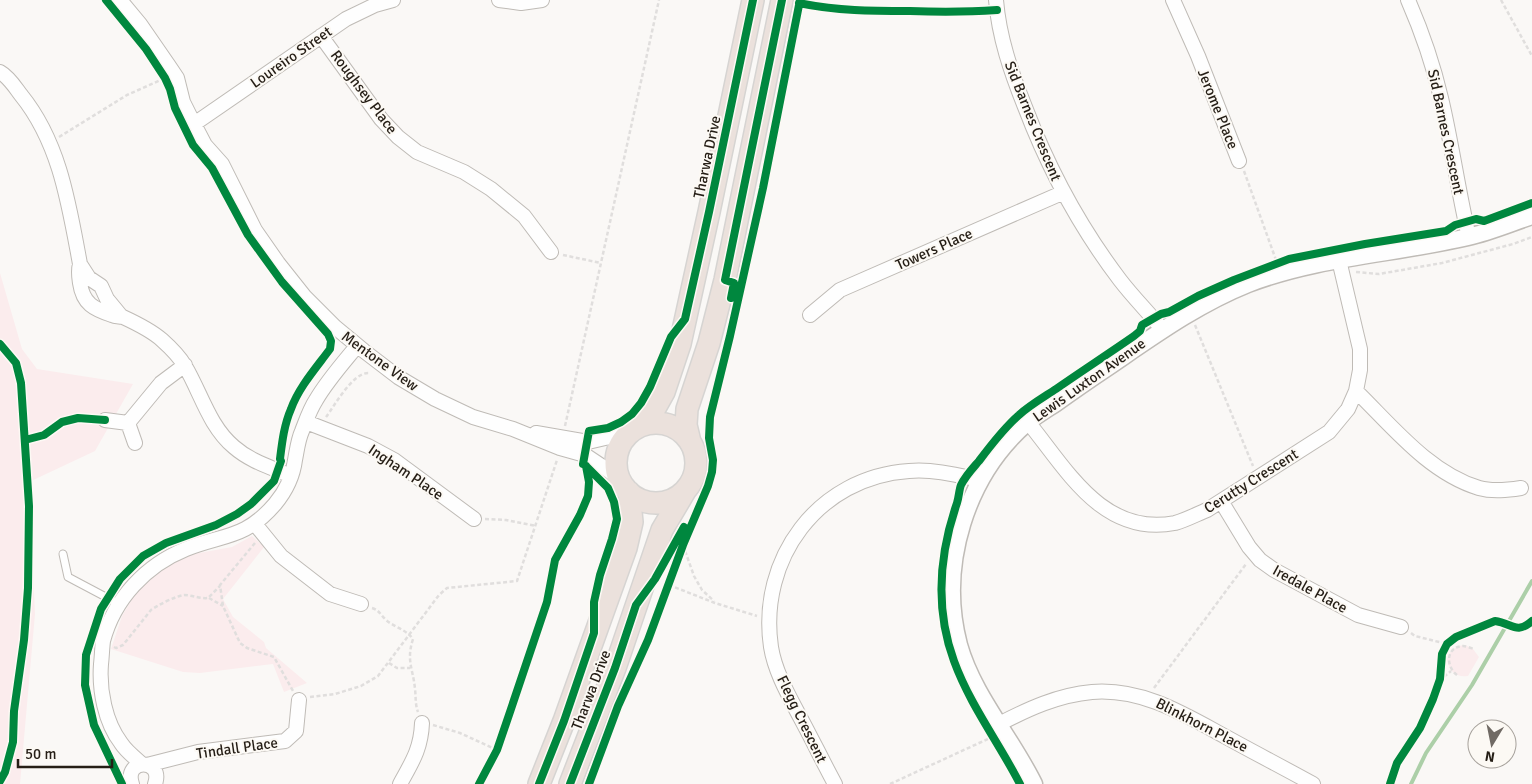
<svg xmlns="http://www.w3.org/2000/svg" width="1532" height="784" font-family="Signika,sans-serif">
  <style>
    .green { fill: #fbeced }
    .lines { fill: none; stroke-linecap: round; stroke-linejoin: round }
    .stream { stroke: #accfa8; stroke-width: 4 }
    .service-casing { stroke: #bfbbb6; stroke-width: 9 }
    .minor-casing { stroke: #bfbbb6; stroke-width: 16 }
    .tertiary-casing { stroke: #bfbbb6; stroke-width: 19 }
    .primary-casing { stroke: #d6d4d2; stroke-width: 24 }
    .path { stroke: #e0dedd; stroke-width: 2.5; stroke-dasharray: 4 2.5; stroke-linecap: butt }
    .service { stroke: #fefefe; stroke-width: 7 }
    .minor { stroke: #fefefe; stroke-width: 14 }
    .tertiary { stroke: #fefefe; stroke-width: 16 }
    .primary { stroke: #ebe1dc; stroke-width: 21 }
    .cycleway-casing { stroke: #fcf9f4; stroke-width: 11 }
    .cycleway { stroke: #00873e; stroke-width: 8 }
    .labels { text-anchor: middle; stroke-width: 4; stroke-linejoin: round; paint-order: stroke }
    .street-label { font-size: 15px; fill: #251e16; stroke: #fcf9f4 }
  </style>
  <rect width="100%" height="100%" fill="#faf8f6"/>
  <path class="green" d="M0 273 22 349 37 369 133 384 95 451 29 482 35 614 20 784H0Z
    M252 536 264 547 223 599 233 617 264 642 266 648 307 683 284 692 273 664 200 673 183 672 111 649 122 616 135 594 161 570 188 555 232 547Z
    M1465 645 1473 649 1479 657 1468 676C1456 678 1449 671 1447 659 1450 650 1455 646 1465 645Z"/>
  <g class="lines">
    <path class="stream" d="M1411 784 1426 753 1472 685 1532 581"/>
    <defs>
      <path id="service" d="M63 554 68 577 119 604"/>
      <path id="minor" d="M120 0 140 24 169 66 177 78 183 102 194 124 205 145 222 164 255 230 278 263 305 297 335 327 364 351 398 377 435 399 473 417 513 429 560 448 585 455 618 477
        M499 0 521 3 542 0
        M996 0C999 37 1011 72 1025 107 1049 170 1079 226 1120 280 1133 297 1149 313 1162 329
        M1173 0 1198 56 1239 161
        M1408 0C1422 32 1433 64 1441 98 1452 144 1458 191 1469 237
        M321 36 381 119 398 137 417 152 464 172 491 189 524 216 551 252
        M0 72C9 77 15 87 21 95 60 143 69 205 80 264 78 271 79 276 80 283 83 304 94 309 112 315 116 317 119 316 123 317 136 323 152 331 162 340 171 348 179 356 185 366 201 393 209 426 234 447 250 461 270 467 291 476
        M194 124 346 19 375 5 393 0
        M80 264 89 278 101 286 107 299 121 316
        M810 315 840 290 1062 193
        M1356 391C1392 426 1429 473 1479 488 1493 492 1508 490 1521 488
        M105 420 128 423 135 443
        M306 422 368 446 394 460 474 519
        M1028 422C1067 470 1103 537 1175 523 1186 520 1197 514 1207 510L1329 432 1348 409 1356 391 1360 370V349L1339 260
        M128 423 161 383 185 365
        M536 433 588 442 631 432
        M1221 501 1249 547 1260 560 1274 570 1358 615 1401 627
        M255 524 281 556 330 594 361 604
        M999 724C1028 709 1058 695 1092 692 1142 688 1184 714 1226 737 1255 753 1284 768 1313 784
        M142 764C135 758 126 751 121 743 105 722 99 690 101 664 102 656 102 648 103 641 114 599 146 565 186 549 224 534 245 539 275 504 285 492 293 476 295 460 297 450 298 440 302 431 306 421 310 409 316 400 327 381 343 363 357 346
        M147 765 198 752 285 741 296 731 299 700
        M132 784C123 758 164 758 155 784
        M400 784C412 762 421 749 422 723
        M835 784C823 762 812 739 800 717 789 696 775 672 771 647 758 559 818 477 909 471 934 469 957 475 980 480"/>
      <path id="tertiary" d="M1034 784C1011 737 973 695 959 645 938 565 966 475 1028 422 1037 415 1047 409 1056 403 1074 390 1093 377 1111 365 1155 335 1198 304 1248 284 1318 257 1395 254 1468 237 1490 232 1511 223 1532 216"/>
      <path id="primary" d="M616 463a40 40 0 1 1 80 0a40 40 0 1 1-80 0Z
        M640 426 654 410 664 392 680 344 709 212 753 0
        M690 442 686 425 687 409 709 343 725 280 782 0
        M539 784 564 721 626 548 632 522 629 492
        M570 784 615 668 662 530 685 491"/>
    </defs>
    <use href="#service" class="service-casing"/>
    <use href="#minor" class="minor-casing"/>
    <use href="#tertiary" class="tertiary-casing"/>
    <use href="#primary" class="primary-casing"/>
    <path class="path" d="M1501 0 1532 56
      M59 137 127 95 163 79
      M1244 171 1276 260
      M563 255 601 263
      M1356 272 1379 274 1442 263 1513 244 1532 237
      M1195 325 1253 466
      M326 417C335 405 353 372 369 373
      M565 426 659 0
      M485 519 506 520 536 526
      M255 543 220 585 223 606 240 643 247 648 274 657 293 691
      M683 545 694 576 702 590 714 601
      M669 585 715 603 757 616
      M209 598 223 606
      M372 608C379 610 380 614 385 619 393 627 406 629 413 639 406 661 413 668 415 689 416 697 415 704 418 712
      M1411 633 1415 636 1447 644 1453 649
      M114 647 116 648 123 645 151 610C158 605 176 596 184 595 192 595 200 599 208 598L220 586
      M389 663 397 668H410
      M1457 675C1446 667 1445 647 1463 646 1466 646 1471 648 1474 649
      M1439 681 1451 671
      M1154 688 1246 564
      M310 697 335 694 361 686 378 676 439 595 447 588 517 581 557 460
      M433 725 460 733 497 750
      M890 784 990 738"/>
    <use href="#service" class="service"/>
    <use href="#minor" class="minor"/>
    <use href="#tertiary" class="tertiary"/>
    <use href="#primary" class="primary"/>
    <defs>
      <path id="cycleway" d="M106 0 146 49 165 78 170 89 175 108 193 145 212 168 248 235 282 282 328 334 331 341 330 349C316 368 299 387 291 409 284 425 282 443 280 459L281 461 274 481 251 504 237 514 216 525 166 543 143 556 120 579 101 609 86 655 85 685 94 725 122 784
        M799 3C837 11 872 11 910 11 939 12 968 12 997 10
        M731 298 734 283 725 280 782 0
        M0 344 16 363 21 383 29 506 28 588 24 640 14 711 13 742 5 772 0 781
        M25 440 44 435 62 422 78 418 105 420
        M583 464 589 431 608 428 621 422 632 414 641 403 650 387 671 337 685 319 709 212 753 0
        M479 784 497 750 511 709 547 602 555 560 580 515 588 496 589 482 586 466
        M539 784 564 721 594 633V602L600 575 612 539 617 519 614 502 608 488 586 466
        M570 784 615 668 636 605 655 579 684 527
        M589 784 618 706 648 640 683 545 708 486 712 472 713 460 709 438 710 417 730 336 763 188 800 0
        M1020 784C999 743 970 705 954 661 935 609 939 555 957 503 959 497 959 490 961 485 966 475 973 468 979 461 991 445 1004 428 1019 415 1030 405 1044 397 1056 389 1082 371 1108 354 1134 336L1140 331 1142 325 1161 314 1169 312 1198 296 1234 280 1289 259 1365 244 1446 231 1455 225 1476 219 1484 221 1532 203
        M1390 784 1397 763 1420 728 1433 699 1440 679 1442 654 1447 644 1456 637 1495 621C1512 623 1516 635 1532 621"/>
    </defs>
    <use href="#cycleway" class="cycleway-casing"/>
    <use href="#cycleway" class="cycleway"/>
  </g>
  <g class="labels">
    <g class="street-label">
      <text transform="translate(291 57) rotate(-35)" y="5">Loureiro Street</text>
      <text transform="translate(364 92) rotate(53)" y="5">Roughsey Place</text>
      <text transform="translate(1218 109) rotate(68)" y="5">Jerome Place</text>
      <text transform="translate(1033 121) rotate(68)" y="5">Sid Barnes Crescent</text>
      <text transform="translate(1446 132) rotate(78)" y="5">Sid Barnes Crescent</text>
      <text transform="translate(707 157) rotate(-78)" y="5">Tharwa Drive</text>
      <text transform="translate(934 249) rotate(-24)" y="5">Towers Place</text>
      <text transform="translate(380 361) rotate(36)" y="5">Mentone View</text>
      <text transform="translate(1089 380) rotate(-35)" y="5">Lewis Luxton Avenue</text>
      <text transform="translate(406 472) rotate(34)" y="5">Ingham Place</text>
      <text transform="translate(1251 481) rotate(-32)" y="5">Cerutty Crescent</text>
      <text transform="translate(1310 589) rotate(29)" y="5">Iredale Place</text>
      <text transform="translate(591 690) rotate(-69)" y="5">Tharwa Drive</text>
      <text transform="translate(802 719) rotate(64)" y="5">Flegg Crescent</text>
      <text transform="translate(1202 725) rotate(27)" y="5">Blinkhorn Place</text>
      <text transform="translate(237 748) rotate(-8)" y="5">Tindall Place</text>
    </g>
  </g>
  <g transform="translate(1492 744) rotate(190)"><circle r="24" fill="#fcf9f4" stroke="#a6a19b"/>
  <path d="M0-4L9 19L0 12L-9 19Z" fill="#706a64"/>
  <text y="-8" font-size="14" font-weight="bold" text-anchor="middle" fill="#251e16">N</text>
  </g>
  <path d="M18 759v8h94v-8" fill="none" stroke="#251e16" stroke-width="2.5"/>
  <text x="25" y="759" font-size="15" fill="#251e16" stroke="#fcf9f4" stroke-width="4" paint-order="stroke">50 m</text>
</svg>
